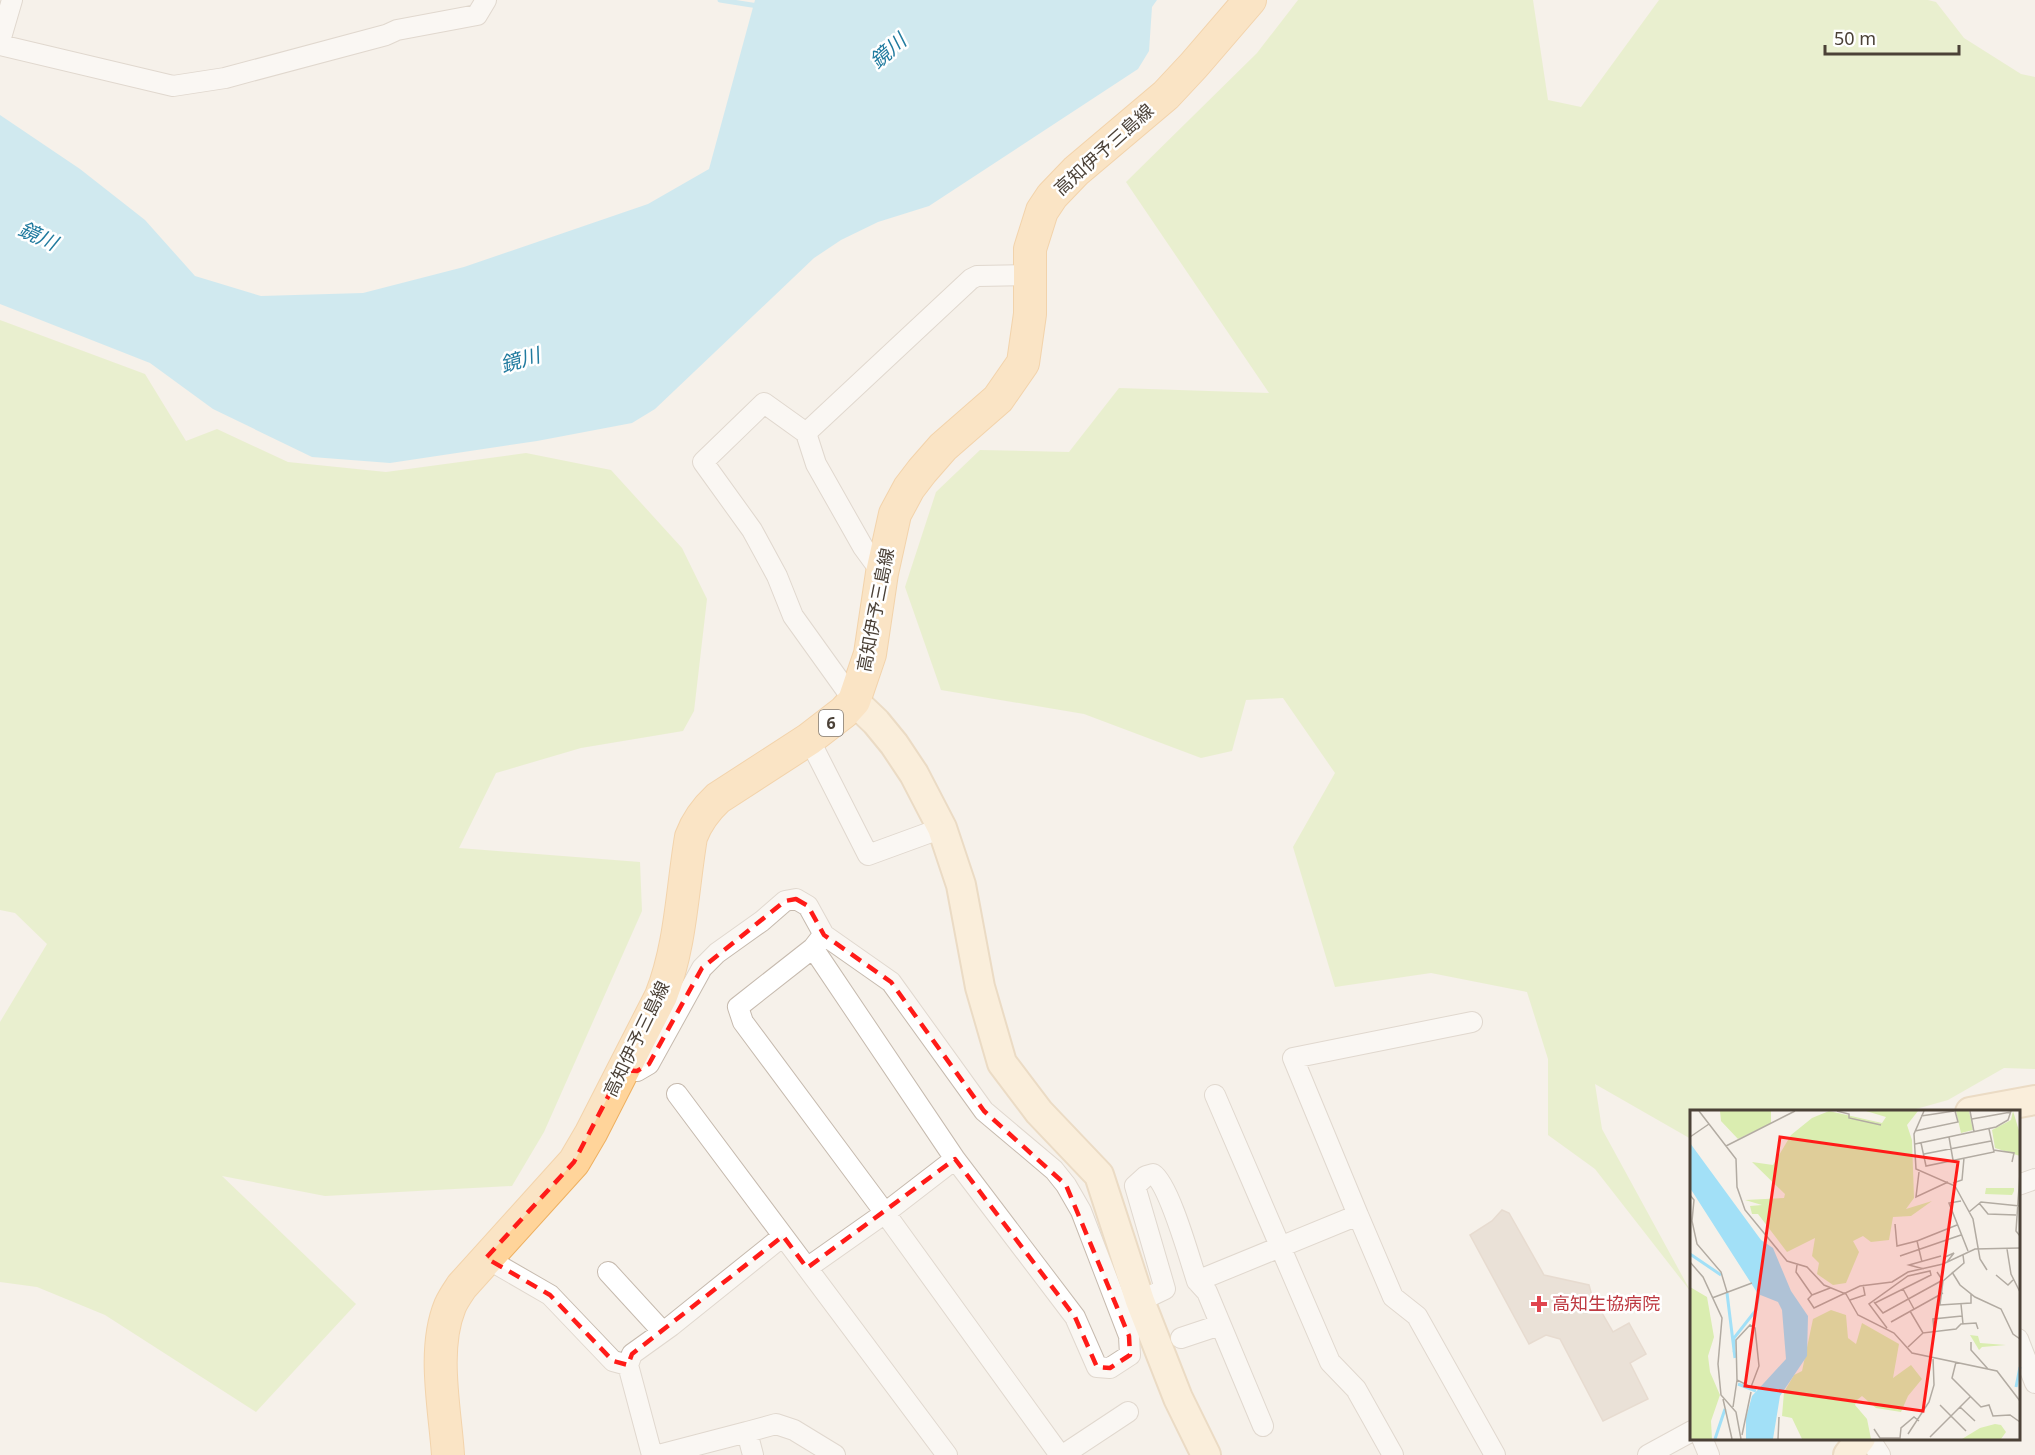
<svg xmlns="http://www.w3.org/2000/svg" width="2035" height="1455" font-family="'Noto Sans','Noto Sans JP',sans-serif">
  <style>
    .green { fill: #daedb0 }
    .water { fill: #a2e0f7 }
    .lines { fill: none; stroke-linecap: round; stroke-linejoin: round }
    .stream { stroke: #a2e0f7; stroke-width: 5 }
    .building { fill: #dccec1; stroke: #d5c2b1; stroke-width: 1.5 }
    .street-casing { stroke: #c6baae; stroke-width: 22 }
    .secondary-casing { stroke: #ddc198; stroke-width: 32 }
    .primary-casing { stroke: #eeb060; stroke-width: 34 }
    .street { stroke: #fff; stroke-width: 20 }
    .secondary { stroke: #ffebcb; stroke-width: 28 }
    .primary { stroke: #ffd49a; stroke-width: 32 }
    .marked { fill: none; stroke: #ff1b18; stroke-width: 4.5; stroke-dasharray: 12 8; stroke-linejoin: round }
    .health-dot { fill: #e0444e; stroke: #fff; stroke-width: 2 }
    .labels { text-anchor: middle; stroke-width: 5; stroke-linejoin: round; paint-order: stroke }
    .shield { fill: #fff; stroke: #817a73; stroke-width: 1.5 }
    .shield-label { font-size: 16px; font-weight: bold; fill: #4b4137 }
    .street-label { font-size: 18px; fill: #4b4137; stroke: #fff }
    .health-label { font-size: 18px; fill: #be3a42; stroke: #fff; text-anchor: start }
    .water-label { font-size: 20px; font-style: italic; fill: #217b9f; stroke: #fff }
    .inset-river { fill: none; stroke: #a2e0f7; stroke-width: 3 }
    .inset-road { fill: none; stroke: #b2aba2; stroke-width: 1.5 }
    .view { fill: #ff1b18; fill-opacity: 0.15; stroke: #ff1b18; stroke-width: 3 }
    .inset-edge { fill: none; stroke: #4b4137; stroke-width: 3 }
  </style>
  <rect width="100%" height="100%" fill="#f6f1ea"/>
  <path class="green" d="M1298 0H1533L1548 100 1581 107 1659 0H1928L1936 2 1964 38 2021 74 2035 77V1069L2004 1068 1948 1100 1909 1111 1692 1112 1691 1139 1595 1084 1602 1129 1691 1292 1595 1169 1548 1135V1059L1527 992 1431 973 1335 987 1293 847 1335 773 1283 698 1246 700 1232 751 1201 758 1084 714 941 690 905 587 936 492 980 450 1069 452 1119 388 1269 393 1126 182 1257 53Z
    M0 320 145 374 186 441 217 429 288 462 386 472 526 453 611 470 682 548 707 599 694 711 683 731 581 748 496 773 459 848 640 862 642 911 544 1132 512 1186 325 1196 222 1176 356 1304 256 1412 105 1315 37 1287 0 1282V1022L47 944 15 913 0 910Z"/>
  <path class="water" d="M755 0H1157L1152 7 1149 51 1138 69 929 206 878 222 841 240 814 258 655 409 632 423 537 441 390 463 312 457 213 409 150 363 0 304V115L80 169 145 220 195 276 261 296 363 293 464 267 648 204 709 169Z"/>
  <g class="lines">
    <path class="stream" d="M720 0 758 6"/>
  </g>
  <path class="building" d="M1502 1210 1509 1213 1544 1275 1589 1285 1592 1296 1613 1332 1629 1323 1646 1354 1630 1363 1648 1399 1603 1421 1560 1339 1546 1335 1529 1344 1470 1235 1492 1221Z"/>
  <g class="lines">
    <defs>
      <path id="street" d="M0 41 12 0
        M0 45 173 86 225 78 386 35 397 30 477 15 486 0
        M806 433 764 403 703 462 752 530 777 576 793 616 854 701
        M882 573 863 547 816 464 806 433 971 279 977 276 1029 275
        M809 739 868 855 942 828
        M820 939 813 948 738 1007 743 1022 885 1213 1060 1455
        M622 1070 637 1071 649 1064 702 968 717 953 762 921 785 901 796 899 808 906 824 935 891 982 984 1111 1054 1170 1066 1185 1081 1211 1129 1336 1130 1355 1110 1368 1097 1367 1075 1317 955 1159 813 948
        M677 1094 947 1455
        M1215 1095 1330 1362 1356 1389 1393 1455
        M2018 1185 2035 1179
        M1358 1215 1393 1297 1417 1316 1495 1455
        M486 1258 550 1295 613 1361 628 1365
        M807 1268 885 1213 955 1159
        M608 1272 662 1331
        M1197 1281 1358 1215 1293 1058 1472 1022
        M1140 1301 1165 1289 1135 1186 1146 1176 1153 1174C1169 1184 1190 1260 1197 1281L1207 1292 1263 1426
        M1181 1338 1220 1325
        M2018 1339 2035 1383
        M747 1432 776 1424 794 1430 835 1455
        M1702 1438 1709 1455
        M1869 1438 1880 1455
        M652 1455 628 1365 632 1354 671 1326 783 1236
        M659 1455 747 1432 753 1455
        M1063 1455 1128 1412
        M1648 1455 1692 1431"/>
      <path id="secondary" d="M854 701 876 722 894 744 914 774 942 828 961 885 980 987 1002 1063 1039 1112 1099 1175 1140 1301 1178 1398 1206 1455
        M1970 1112 2035 1100
        M1848 1455 1861 1438"/>
      <path id="primary" d="M448 1455C445 1409 432 1350 450 1306 453 1299 458 1292 462 1286L574 1162 591 1133 661 996C681 945 682 891 691 837 697 821 705 810 718 798L809 739 844 712 854 701 870 654 882 573 895 514 909 488 922 471 943 447 998 399 1023 363 1030 314V249L1042 211 1052 196 1076 171 1166 95 1194 65 1250 0"/>
    </defs>
    <use href="#street" class="street-casing"/>
    <use href="#secondary" class="secondary-casing"/>
    <use href="#primary" class="primary-casing"/>
    <use href="#street" class="street"/>
    <use href="#secondary" class="secondary"/>
    <use href="#primary" class="primary"/>
  </g>
  <path d="M0 0H2035V1455H0ZM796 899 808 906 824 935 891 982 984 1111 1066 1185 1129 1336 1130 1355 1110 1368 1097 1367 1075 1317 955 1159 807 1268 783 1236 632 1354 628 1365 613 1361 550 1295 486 1258 574 1162 622 1070 637 1071 649 1064 702 968 785 901Z" fill="#f6f1ea" fill-opacity=".55" fill-rule="evenodd"/>
  <path class="marked" d="M796 899 808 906 824 935 891 982 984 1111 1066 1185 1129 1336 1130 1355 1110 1368 1097 1367 1075 1317 955 1159 807 1268 783 1236 632 1354 628 1365 613 1361 550 1295 486 1258 574 1162 622 1070 637 1071 649 1064 702 968 785 901Z"/>
  <path class="health-dot" d="M1536 1295h6v6h6v6h-6v6h-6v-6h-6v-6h6z"/>
  <g class="labels">
    <rect class="shield" x="819" y="710" width="24" height="26" rx="4.5"/>
    <g class="shield-label">
      <text x="831" y="729">6</text>
    </g>
    <g class="street-label">
      <text transform="translate(1104 150) rotate(-42)" y="6">高知伊予三島線</text>
      <text transform="translate(876 610) rotate(-79)" y="6">高知伊予三島線</text>
      <text transform="translate(637 1039) rotate(-64)" y="6">高知伊予三島線</text>
    </g>
    <g class="health-label">
      <text x="1552" y="1310">高知生協病院</text>
    </g>
    <g class="water-label">
      <text transform="translate(888 51) rotate(-41)" y="7">鏡川</text>
      <text transform="translate(38 236) rotate(25)" y="7">鏡川</text>
      <text transform="translate(520 360) rotate(-16)" y="7">鏡川</text>
    </g>
  </g>
  <g transform="translate(1690 1110)">
    <rect width="330" height="330" fill="#f6f1ea"/>
    <path d="M30 1H81V13L48 29 31 11ZM139 1 192 13 196 7 176 1H228L217 15 222 30 224 88 216 99 242 91 221 106 203 107 199 130 181 132 173 126 163 131 169 142 156 173 143 175 127 164 129 153 122 146 125 128 97 142 68 104H62L60 96 72 95 55 90 94 88 95 84 62 52 83 55 101 25 122 8ZM266 1H279L283 20 271 23ZM323 1 330 24V46L305 38 302 20 321 10ZM296 78H324V81L322 85 295 84ZM0 177 17 187 24 227 18 246 20 262 30 285 21 311 22 329H0ZM141 200 156 205 158 228 166 234 172 213 209 234 203 268 221 255 232 269 218 286 211 302 186 298 172 286 167 290 165 295 177 309 181 329H112L102 308 92 306 94 282 104 265 112 261 123 209ZM280 225 288 226 290 233 316 235 292 237 289 240ZM305 314 311 315 316 322 311 329H272L290 318Z" fill="#daedb0"/>
    <path d="M0 33 71 130 83 138 101 181 118 206 117 246 90 286 83 329H56V308L62 286 96 249 92 200 88 192 68 184 0 78Z" fill="#a2e0f7"/>
    <path class="inset-river" d="M0 144 31 165M37 183 45 248M44 242V228L66 200 69 183M48 274 66 281M326 277 330 257M25 329 35 299"/>
    <path class="inset-road" d="M9 1 46 49 47 77 55 100 97 151 117 157 134 175 156 184 168 205 204 223 222 243 307 261 330 291M147 1 159 4V8L191 15M234 1 224 24 226 59 265 76 283 109 290 149 297 160M280 1 284 22M231 6 264 1M282 9 321 2M225 21 268 12 265 1M0 27 19 14M259 27 263 50M231 33 236 56 304 42 299 19M225 34 306 17 318 10 321 1M36 36 105 1M303 40 324 43 322 52M234 44 301 31M229 62 226 87 258 72M330 63 326 121 330 126M263 73 272 70 274 48M0 85 4 90 2 111 7 134 31 162 37 182M271 91 259 93 278 141M289 93 298 104 326 105M279 102 291 92 330 96M205 114 207 136 227 131 232 152M227 131 267 115M317 139 321 164 330 182M210 146 271 125M255 147 264 143 257 152M0 152 13 167 32 208 28 254 31 285 46 302 51 329M107 155 106 162 122 185 140 178M234 159 219 155 251 146M247 162 253 171 250 195 281 193V184M262 162 270 175 285 187 311 199 323 224 330 229M306 165 318 175 323 170M253 171 274 153 273 145M213 179 224 199M122 185 118 189 124 198 170 176 202 172 218 162 253 154 285 139 330 138M22 188 62 173M160 190 175 185 173 175M184 192 193 203 251 171M185 193 241 165 240 161 218 166 179 194 197 218M271 194 273 214M220 201 233 223 266 219 271 214 286 213 288 219M201 212 253 183M60 215 65 218 69 256 61 277 47 270 46 230ZM244 221 243 209 272 206M281 232V240L298 259M218 237 233 223M266 252 262 268 291 297 299 295 303 306 320 305 330 312M33 289 42 329M250 295 276 321M43 297 47 270M270 297 285 311M184 319 190 328H210L211 318 224 307 229 311M218 324 239 292 244 275 243 247M52 325 61 282M240 327 280 287M88 329 89 307"/>
    <path class="view" d="M90 27 268 52 233 301 55 276Z"/>
    <rect width="330" height="330" class="inset-edge"/>
  </g>
  <path d="M1825 45v9h134v-9" fill="none" stroke="#4b4137" stroke-width="3"/>
  <text x="1834" y="45" font-size="18" fill="#4b4137" stroke="#ffffff" stroke-width="4.5" paint-order="stroke">50 m</text>
</svg>
